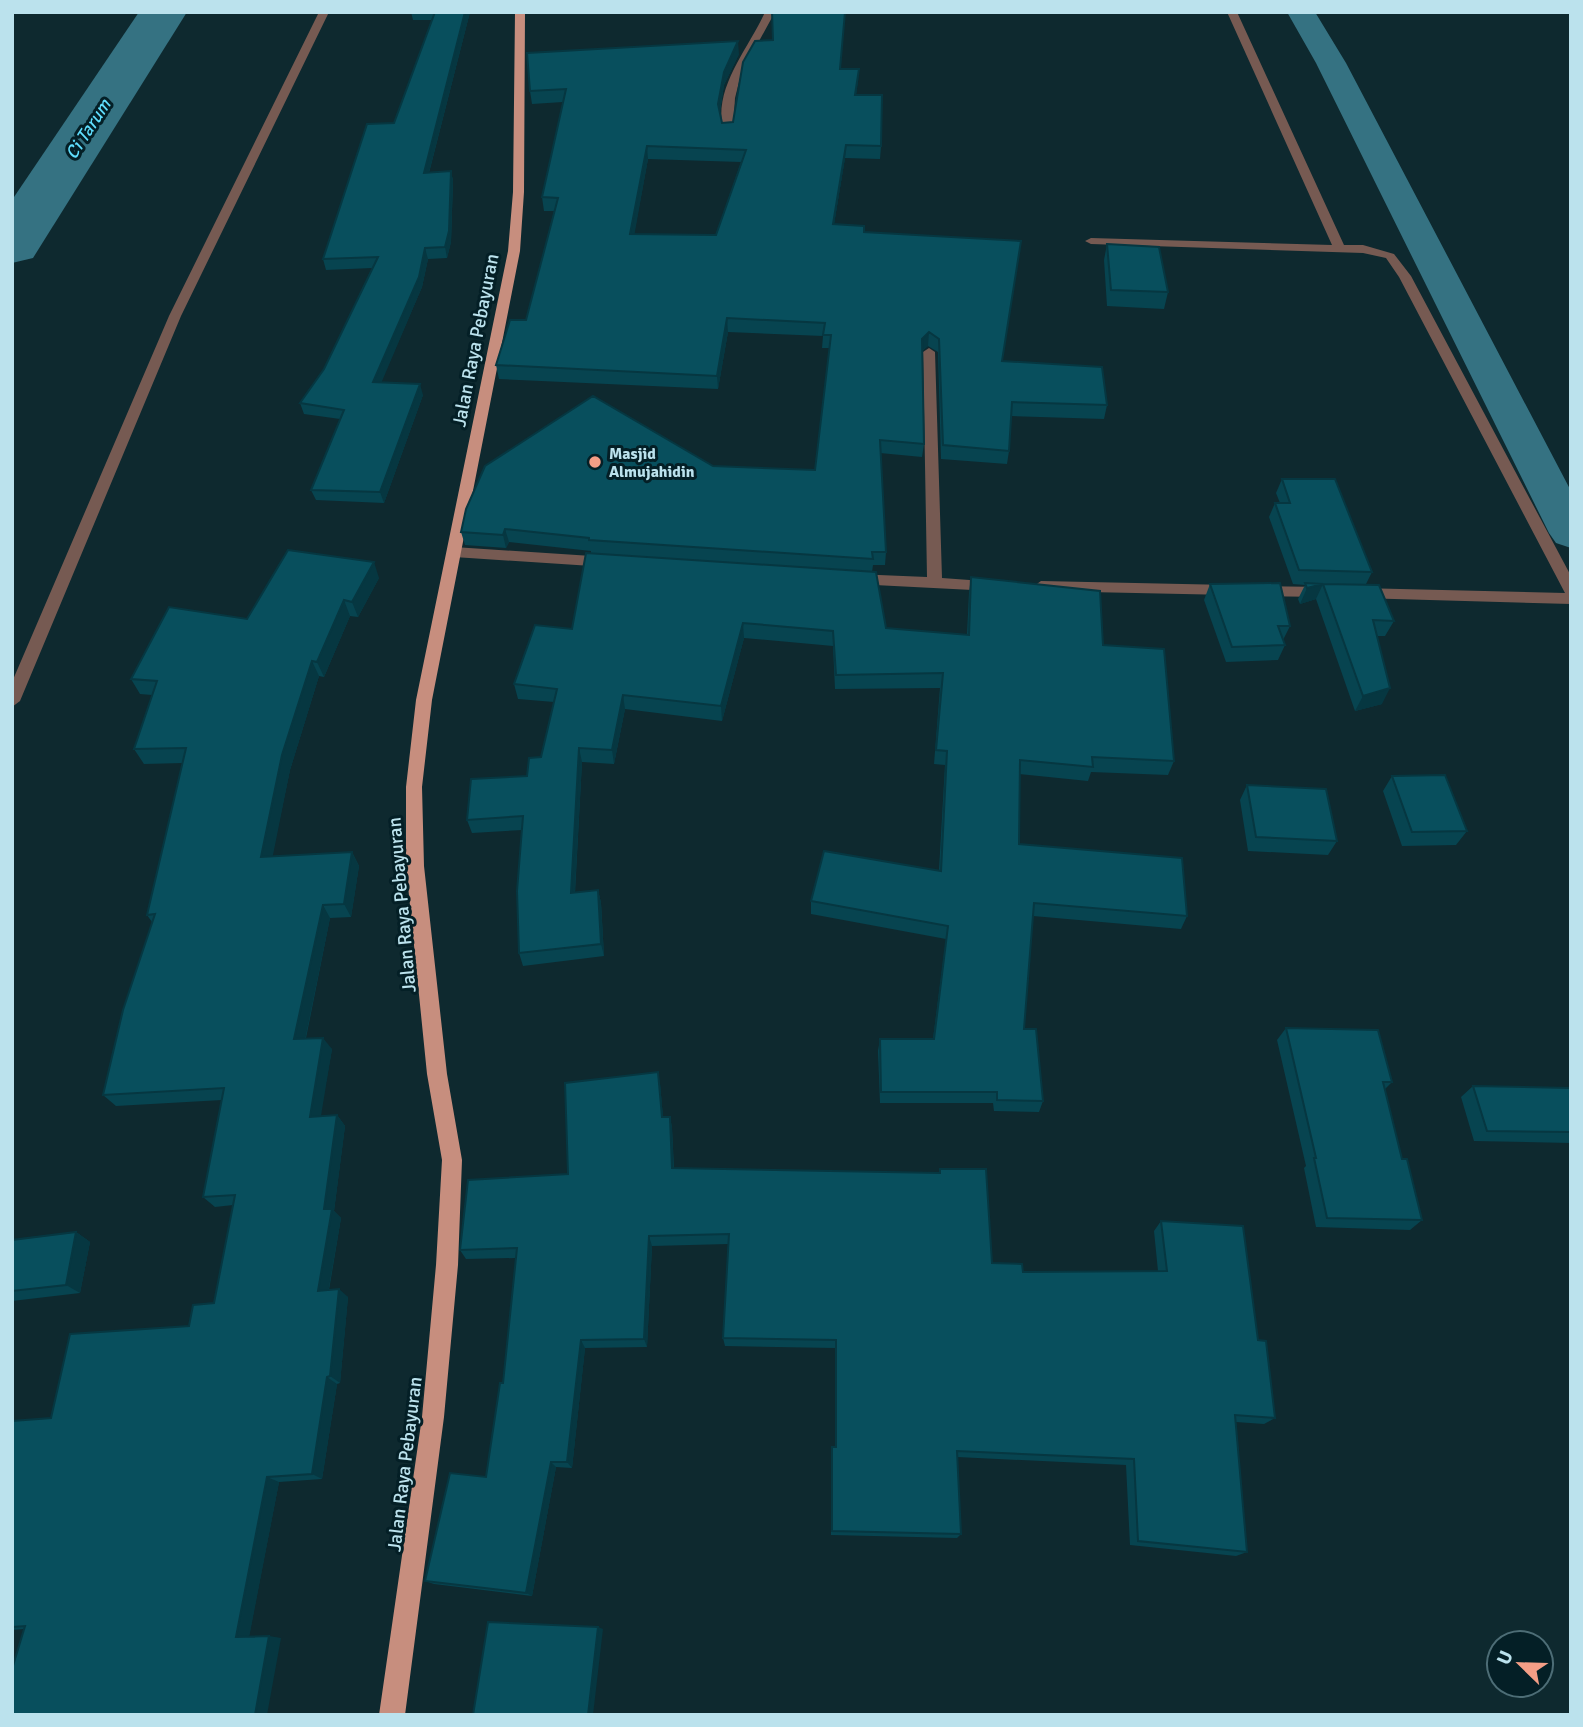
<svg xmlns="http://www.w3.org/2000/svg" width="1583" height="1727" font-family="Signika,sans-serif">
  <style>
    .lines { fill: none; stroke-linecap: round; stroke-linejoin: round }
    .canal { fill: #357282; fill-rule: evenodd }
    .river { fill: #357282; fill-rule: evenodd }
    .minor { fill: #765a52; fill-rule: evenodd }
    .major { fill: #c78e7e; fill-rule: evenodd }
    .wall { fill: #074450; fill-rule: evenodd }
    .shaded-wall { fill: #063741 }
    .building { fill: #084f5d; stroke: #063741; stroke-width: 2; fill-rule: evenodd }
    .poi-dot { fill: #f49e86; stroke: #041f26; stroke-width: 2.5 }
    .labels { text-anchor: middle; stroke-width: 6; stroke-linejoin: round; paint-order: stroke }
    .far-poi-label { font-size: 16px; font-weight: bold; fill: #bbe2ed; stroke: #041f26; text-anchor: start }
    .far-water-label { font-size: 18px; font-style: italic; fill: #5fdefd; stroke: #041f26 }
    .street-label { font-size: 19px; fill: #bbe2ed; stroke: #041f26 }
  </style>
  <rect width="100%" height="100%" fill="#0e292f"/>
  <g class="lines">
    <path class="canal" d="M1287 12H1315L1346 63 1571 491V548L1556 543 1549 533 1316 63Z"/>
    <path class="river" d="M139 12H187L33 258 12 263V200Z"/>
    <path class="minor" d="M319 12H329L181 316 20 701 12 707V682L169 316Z
      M765 12H775L741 74 735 98 733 132 724 134C711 89 748 50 765 12Z
      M1227 12H1237L1344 245H1363L1394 254 1411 276 1571 576V604L1359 598 1352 593 1359 588 1565 593 1399 277 1386 258 1363 253 1091 244 1085 241 1091 238 1332 245Z
      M929 348 935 352 942 578 997 582 999 586 997 590 992 591 855 584 848 579 855 574 927 577 923 352Z
      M454 547 607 557 614 562 607 567 454 557 447 552Z
      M1041 581 1230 585 1237 590 1230 595 1041 591 1034 586Z
      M1261 586 1324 587 1331 592 1324 597 1261 596 1254 591Z"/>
    <path class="major" d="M515 12H525L524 192 520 251 432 700 422 787 424 866 447 1074 462 1160 458 1265 444 1417 405 1715H379L422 1417 436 1265 442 1160 427 1074 406 866V787L416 700 508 251 513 192Z"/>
  </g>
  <path class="wall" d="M411 12H470L429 173 451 171 453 181 451 242 447 258 428 259 422 287 381 382 423 395 384 503 316 500 311 490 340 419 304 414 300 403 324 369 372 268 326 270 323 259 394 123 432 20H413Z
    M739 54 724 85 720 112 722 123 733 122 841 69H859L856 95 881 146 880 159 845 158 834 224 864 232 1002 361 1107 405 1104 419 1011 416 1009 451 1007 464 941 459 938 352 928 346 922 351 924 444 922 457 880 453 886 552 885 565H873L872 572 886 628 967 635 969 593 971 577 1103 645 1174 761 1168 775 1091 772 1088 781 1019 774V844L1187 916 1181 929 1033 916 1024 1029 1043 1101 1039 1112 994 1111 993 1103H880L878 1051 880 1039H933L946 939 811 914V901L939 870 945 765 934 764 940 688 835 689 833 646 744 638 722 721 625 709 614 764 582 762 575 893 598 890 601 903 604 956 523 966 519 953 522 830 472 833 467 820 527 776 541 757 554 702 518 699 514 684 572 629 591 553V551L509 542 506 548 465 545 461 532 713 466 815 470 830 348H822L823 336 728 332 718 389 499 379 496 365 526 320 554 211H544L542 197 563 102 532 104 530 91ZM648 159 741 162 716 235 634 234Z
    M1107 244 1168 292 1164 309 1107 306 1104 260Z
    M1282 479 1372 572 1366 584 1394 621 1385 636H1377L1382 704 1355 711 1316 599 1322 585 1316 599 1300 604 1298 599 1305 585 1293 584 1269 517 1275 503H1280L1276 493Z
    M379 578 358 617 350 616 324 677 319 676 290 770 272 856 352 852 359 866 351 917 330 918 306 1038 332 1049 320 1116 337 1115 345 1126 334 1211 341 1218 329 1290 348 1297 340 1383 337 1384 322 1479 279 1482 249 1636 281 1638 24 1629 12 1630V1421L51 1418 189 1326 214 1303 233 1205 215 1207 203 1197 222 1100 116 1106 103 1095 152 922 147 915 183 763 144 764 134 749 152 695 140 694 131 679 247 619Z
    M1210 584 1290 626 1283 640 1285 645 1278 660 1226 662 1204 600Z
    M1392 776 1467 831 1456 845 1402 846 1383 791Z
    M1247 785 1337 841 1328 855 1248 851 1240 800Z
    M1286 1028 1392 1082 1385 1089 1402 1159 1422 1220 1410 1230 1316 1227 1304 1168 1306 1166 1277 1040Z
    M660 1084 663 1117H670L672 1128 674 1168 939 1173 940 1169 992 1263 1023 1272 1158 1271 1154 1231 1161 1221 1258 1340 1275 1418 1264 1424 1236 1422 1247 1552 1236 1556 1130 1545 1126 1465 957 1457 961 1534 957 1538 831 1535V1453L832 1447H835V1348L725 1346 723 1338 728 1244 652 1246 647 1347 585 1348 572 1468 556 1467 532 1596 434 1584 425 1581 486 1477 503 1383 516 1258 466 1259 460 1250 568 1174Z
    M1473 1086 1571 1088V1143L1474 1141 1461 1097Z
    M76 1232 90 1242 80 1293 12 1301V1240Z"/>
  <path class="shaded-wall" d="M465 12H470L426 184 424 173Z
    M738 41 739 54 724 85 719 117 718 104 724 72Z
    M859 69 858 82 854 107 855 95Z
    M846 145 845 158 832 237 833 224Z
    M647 146 648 159 632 248 630 234Z
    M451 171 453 181 451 242 447 258 445 247Z
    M425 248 428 259 422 287 377 393 373 382Z
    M727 318 728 332 718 389 717 376Z
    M929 332 928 346 920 352 922 339Z
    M420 384 423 395 384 503 380 492Z
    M505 529 509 542 506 548 503 535Z
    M374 562 379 578 358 617 352 602Z
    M1323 584 1316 599 1300 604 1307 588Z
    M344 600 350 616 324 677 317 662Z
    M743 623 744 638 722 721 721 706Z
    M312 661 319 676 290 770 270 870 261 857 282 755Z
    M1390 688 1382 704 1355 711 1363 696Z
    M623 695 625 709 614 764 612 750Z
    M579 748 582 762 574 906 571 893Z
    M352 852 359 866 351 917 344 904Z
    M598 890 601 903 604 956 601 944Z
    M323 905 330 918 303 1050 294 1039Z
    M323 1038 332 1049 319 1128 310 1117Z
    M658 1072 660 1084 664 1129 662 1117Z
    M337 1115 345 1126 334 1211 341 1218 327 1299 318 1291 324 1209Z
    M670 1117 672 1128 674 1178 672 1168Z
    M76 1232 90 1242 80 1293 66 1285Z
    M649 1236 652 1246 647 1347 644 1339Z
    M339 1289 348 1297 340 1383 330 1376Z
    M581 1340 585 1348 572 1468 567 1462Z
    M327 1377 337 1384 322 1479 312 1474Z
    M551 1462 556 1467 532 1596 526 1593Z
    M267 1477 279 1482 249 1638 236 1637Z
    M598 1627 603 1629 593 1715H588Z
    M269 1636 281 1638 267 1715H255Z"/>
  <path class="building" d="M435 12H465L424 173 451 171 449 231 445 247 425 248 419 277 373 382 420 384 380 492 311 490 344 410 300 403 324 369 378 257 323 259 367 124 394 123Z
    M772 12H845L840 69H859L855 95H882L881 146 846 145 833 224 864 226V232L1021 241 1002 361 1102 367 1107 405 1012 402 1009 451 943 445 939 339 929 332 922 339 924 444 880 440 886 552H872L873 559 589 540V538L505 529 503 535 461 532 466 509 485 466 593 396 713 466 815 470 831 335H823L825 323 727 318 717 376 496 365 510 320H526L558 198 542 197 566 89 530 91 527 53 738 41 724 72 718 104 722 123 733 122 743 62 755 41 773 40ZM647 146 746 150 716 235 630 234Z
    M1107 244 1159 247 1168 292 1111 290Z
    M1282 479H1335L1372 572 1299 570 1275 503H1290Z
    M288 550 374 562 352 602 344 600 317 662 312 661 282 755 261 857 352 852 344 904 323 905 294 1039 323 1038 310 1117 337 1115 324 1209H332L318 1291 339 1289 330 1376 327 1377 312 1474 267 1477 236 1637 269 1636 255 1715H12V1669L25 1626 12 1627V1421L51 1418 70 1334 189 1326 193 1305 214 1303 235 1195 203 1197 224 1088 103 1095 123 1010 155 914 147 915 186 748 134 749 157 681 131 679 169 607 247 619Z
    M586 553 876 572 886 628 969 635 971 577 1100 591 1103 645 1164 649 1174 761 1092 757 1093 767 1020 760 1019 844 1182 858 1187 916 1034 903 1024 1029H1036L1043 1101 997 1100V1092H881L880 1039H934L948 926 811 901 824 851 941 871 947 751 936 750 943 673 836 675 833 631 743 623 721 706 623 695 612 750 579 748 571 893 598 890 601 944 519 953 517 891 523 816 467 820 471 779 527 776 529 758 541 757 557 689 514 684 535 625 572 629Z
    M1280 583 1290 626H1278L1285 645 1232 647 1210 584Z
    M1305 583 1323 584 1307 588Z
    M1323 584 1379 585 1394 621 1373 620 1390 688 1363 696Z
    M1445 775 1467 831 1412 832 1392 776Z
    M1247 785 1326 789 1337 841 1256 837Z
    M1286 1028 1378 1030 1392 1082H1383L1402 1159H1407L1422 1220 1327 1218 1314 1158H1316Z
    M658 1072 662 1117H670L672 1168 940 1173V1169H986L992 1263 1022 1264 1023 1272 1167 1271 1161 1221 1243 1226 1258 1340 1266 1341 1275 1418 1235 1415 1247 1552 1138 1541 1134 1459 957 1451 961 1534 832 1531V1447H836V1340L723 1338 729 1234 649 1236 644 1339 581 1340 567 1462H551L526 1593 425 1581 450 1473 486 1477 500 1383H503L517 1248 460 1250 468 1180 568 1174 565 1083Z
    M1473 1086 1571 1088V1132L1487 1131Z
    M76 1232 66 1285 12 1291V1240Z
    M488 1622 598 1627 588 1715H473Z"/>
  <circle class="poi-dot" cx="595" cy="462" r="7"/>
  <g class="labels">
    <g class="far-poi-label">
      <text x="609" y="459">Masjid<tspan x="609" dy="18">Almujahidin</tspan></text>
    </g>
    <g class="far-water-label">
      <text transform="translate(88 129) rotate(-57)" y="6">Ci Tarum</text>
    </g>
    <g class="street-label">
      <text transform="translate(475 340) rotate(-79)" y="7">Jalan Raya Pebayuran</text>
      <text transform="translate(401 905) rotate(-95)" y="7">Jalan Raya Pebayuran</text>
      <text transform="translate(404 1464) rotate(-83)" y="7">Jalan Raya Pebayuran</text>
    </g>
  </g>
  <rect width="1583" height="1727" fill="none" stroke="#bbe2ed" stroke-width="28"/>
  <g transform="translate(1520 1664) rotate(293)"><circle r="33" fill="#041f26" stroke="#4d6d76" stroke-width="2"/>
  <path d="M0-5L12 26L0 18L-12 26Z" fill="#f49e86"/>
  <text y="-10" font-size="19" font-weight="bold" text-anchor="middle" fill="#bbe2ed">U</text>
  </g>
</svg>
